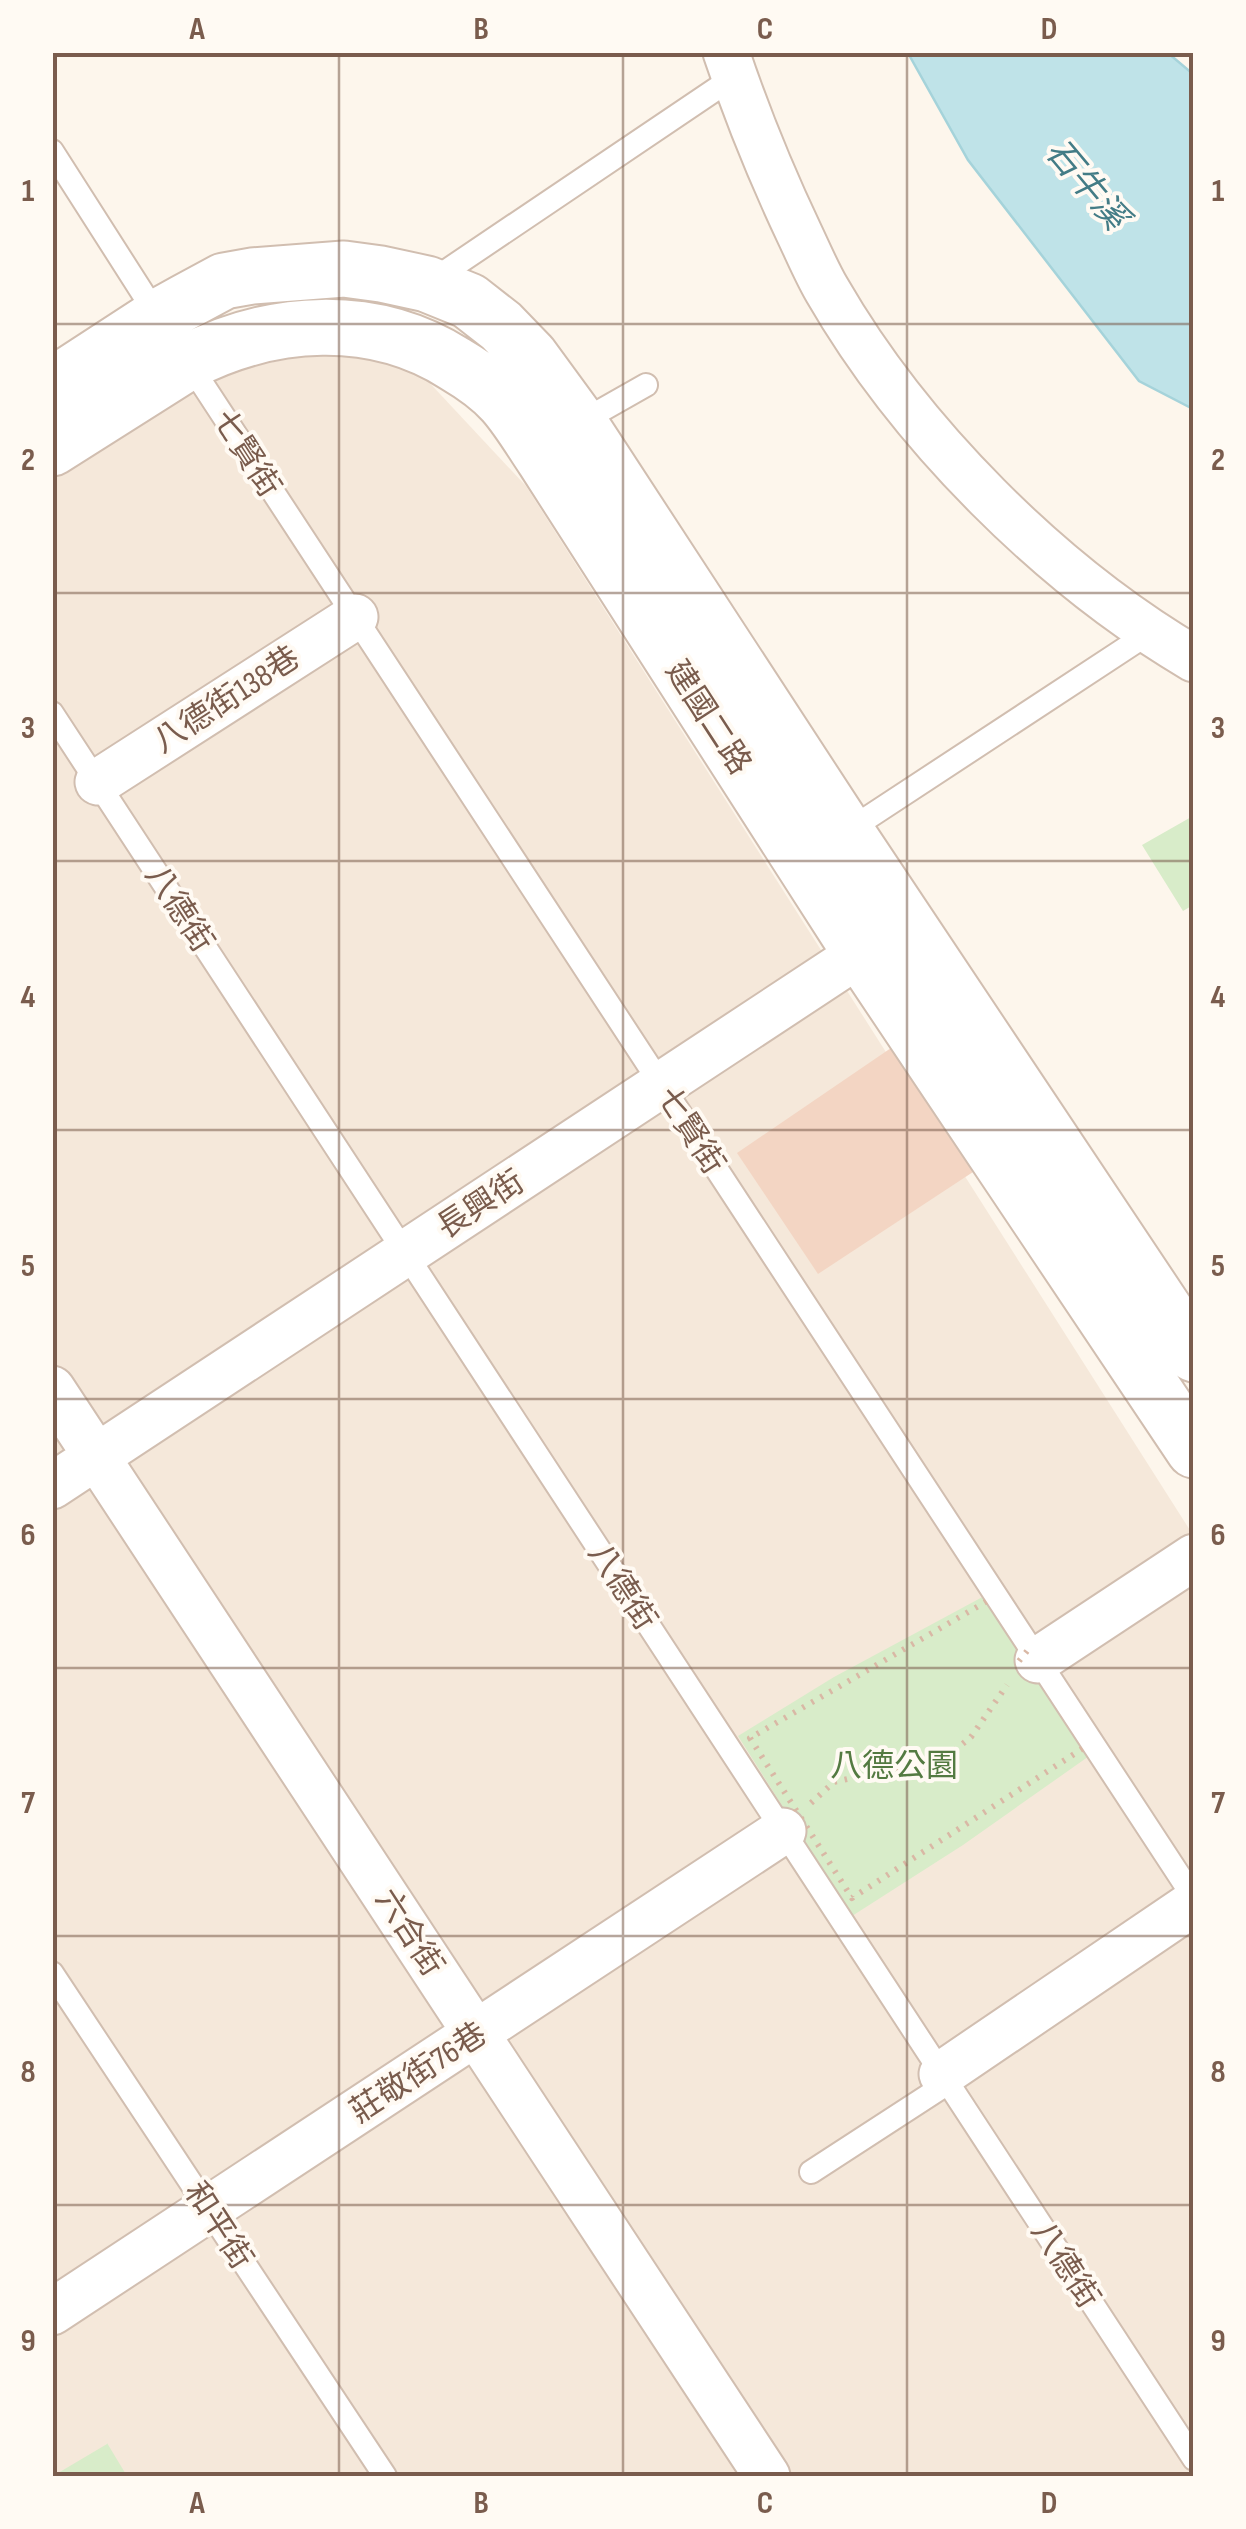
<svg xmlns="http://www.w3.org/2000/svg" width="1246" height="2529" font-family="'Sofia Sans Condensed','Noto Sans TC',sans-serif">
  <style>
    .residential { fill: #f5e8da }
    .green { fill: #d8ecc9 }
    .water { fill: #bfe3e8; stroke: #a5d3da; stroke-width: 2.5 }
    .building { fill: #f3d5c3 }
    .lines { fill: none; stroke-linecap: round; stroke-linejoin: round }
    .service-casing { stroke: #d1beb0; stroke-width: 26 }
    .minor-casing { stroke: #d1beb0; stroke-width: 49 }
    .tertiary-casing { stroke: #d1beb0; stroke-width: 59 }
    .path { stroke: #d9b8a5; stroke-width: 6; stroke-dasharray: 2.5 8; stroke-linecap: butt }
    .service { stroke: #fff; stroke-width: 22 }
    .minor { stroke: #fff; stroke-width: 45 }
    .tertiary { stroke: #fff; stroke-width: 55 }
    .path-bridge { stroke: #d9b8a5; stroke-width: 6; stroke-dasharray: 2.5 8; stroke-linecap: butt }
    .grid { fill: none; stroke: #7a5c4d; stroke-width: 2.5; stroke-opacity: 0.55 }
    .labels { text-anchor: middle; stroke-width: 8; stroke-linejoin: round; paint-order: stroke }
    .street-label { font-size: 32px; fill: #7a5c4d; stroke: #fffaf3 }
    .park-label { font-size: 32px; fill: #537a41; stroke: #fffaf3 }
    .water-label { font-size: 35px; font-style: italic; fill: #437c86; stroke: #fffaf3 }
    .neatline { fill: none; stroke: #7a5c4d; stroke-width: 4 }
    .grid-label { font-size: 32px; text-anchor: middle; font-weight: bold; fill: #7a5c4d }
  </style>
  <rect width="100%" height="100%" fill="#fdf6ec"/>
  <path class="residential" d="M330 350 412 364 526 486 1193 1535V2476H53L52 464 223 373Z"/>
  <path class="green" d="M1193 816V905L1183 911 1142 845Z
    M988 1594 1092 1754 963 1845 852 1916 738 1736 834 1677Z
    M107 2443 127 2476H53L107 2444Z"/>
  <path class="water" d="M908 53H1168L1193 74V409L1139 381 968 160Z"/>
  <path class="building" d="M891 1048 973 1172 818 1274 737 1153Z"/>
  <g class="lines">
    <defs>
      <path id="service" d="M52 151 158 317
        M430 282 734 77
        M188 362 1194 1898
        M579 423 646 385
        M52 713 1194 2459
        M846 832 1149 633
        M52 1973 385 2476
        M811 2172 948 2083"/>
      <path id="minor" d="M726 52C747 115 772 176 800 235 809 254 817 273 827 290 910 434 1051 575 1194 659
        M98 782 355 617
        M52 1389 767 2476
        M52 1486 890 934
        M1038 1660 1194 1557
        M942 2074 1194 1903
        M52 2312 783 1831"/>
      <path id="tertiary" d="M52 386 158 317 185 302 224 281 252 276 344 269 381 274 427 284 469 301 501 326 530 356 579 423 846 832 1194 1354
        M52 448 188 362C272 319 373 312 455 364 472 374 490 386 504 402 519 419 531 440 544 459L861 953 1194 1450"/>
    </defs>
    <use href="#service" class="service-casing"/>
    <use href="#minor" class="minor-casing"/>
    <use href="#tertiary" class="tertiary-casing"/>
    <path class="path" d="M989 1600 1085 1747 852 1898 750 1738Z
      M916 1749 917 1766
      M811 1803 834 1782 896 1768 935 1763 948 1756 971 1737 1007 1685"/>
    <use href="#service" class="service"/>
    <use href="#minor" class="minor"/>
    <use href="#tertiary" class="tertiary"/>
    <path class="path-bridge" d="M1019 1661 1027 1651"/>
  </g>
  <path class="grid" d="M339 52V2476M623 52V2476M907 52V2476M52 324H1194M52 593H1194M52 861H1194M52 1130H1194M52 1399H1194M52 1668H1194M52 1936H1194M52 2205H1194"/>
  <g class="labels">
    <g class="street-label">
      <text transform="translate(247 453) rotate(57)" y="11">七賢街</text>
      <text transform="translate(226 699) rotate(-33)" y="11">八德街138巷</text>
      <text transform="translate(709 717) rotate(57)" y="11">建國二路</text>
      <text transform="translate(180 908) rotate(57)" y="11">八德街</text>
      <text transform="translate(691 1130) rotate(57)" y="11">七賢街</text>
      <text transform="translate(480 1204) rotate(-33)" y="11">長興街</text>
      <text transform="translate(623 1586) rotate(57)" y="11">八德街</text>
      <text transform="translate(410 1932) rotate(57)" y="11">六合街</text>
      <text transform="translate(418 2072) rotate(-33)" y="11">莊敬街76巷</text>
      <text transform="translate(219 2225) rotate(57)" y="11">和平街</text>
      <text transform="translate(1066 2264) rotate(57)" y="11">八德街</text>
    </g>
    <g class="park-label">
      <text x="894" y="1776">八德公園</text>
    </g>
    <g class="water-label">
      <text transform="translate(1087 184) rotate(50)" y="12">石牛溪</text>
    </g>
  </g>
  <rect width="1246" height="2529" fill="none" stroke="#fffaf3" stroke-width="110"/>
  <rect x="55" y="55" width="1136" height="2419" class="neatline"/>
  <g class="grid-label">
    <text x="197" y="39">A</text>
    <text x="481" y="39">B</text>
    <text x="765" y="39">C</text>
    <text x="1049" y="39">D</text>
    <text x="28" y="201">1</text>
    <text x="1218" y="201">1</text>
    <text x="28" y="470">2</text>
    <text x="1218" y="470">2</text>
    <text x="28" y="738">3</text>
    <text x="1218" y="738">3</text>
    <text x="28" y="1007">4</text>
    <text x="1218" y="1007">4</text>
    <text x="28" y="1276">5</text>
    <text x="1218" y="1276">5</text>
    <text x="28" y="1545">6</text>
    <text x="1218" y="1545">6</text>
    <text x="28" y="1813">7</text>
    <text x="1218" y="1813">7</text>
    <text x="28" y="2082">8</text>
    <text x="1218" y="2082">8</text>
    <text x="28" y="2351">9</text>
    <text x="1218" y="2351">9</text>
    <text x="197" y="2513">A</text>
    <text x="481" y="2513">B</text>
    <text x="765" y="2513">C</text>
    <text x="1049" y="2513">D</text>
  </g>
</svg>
